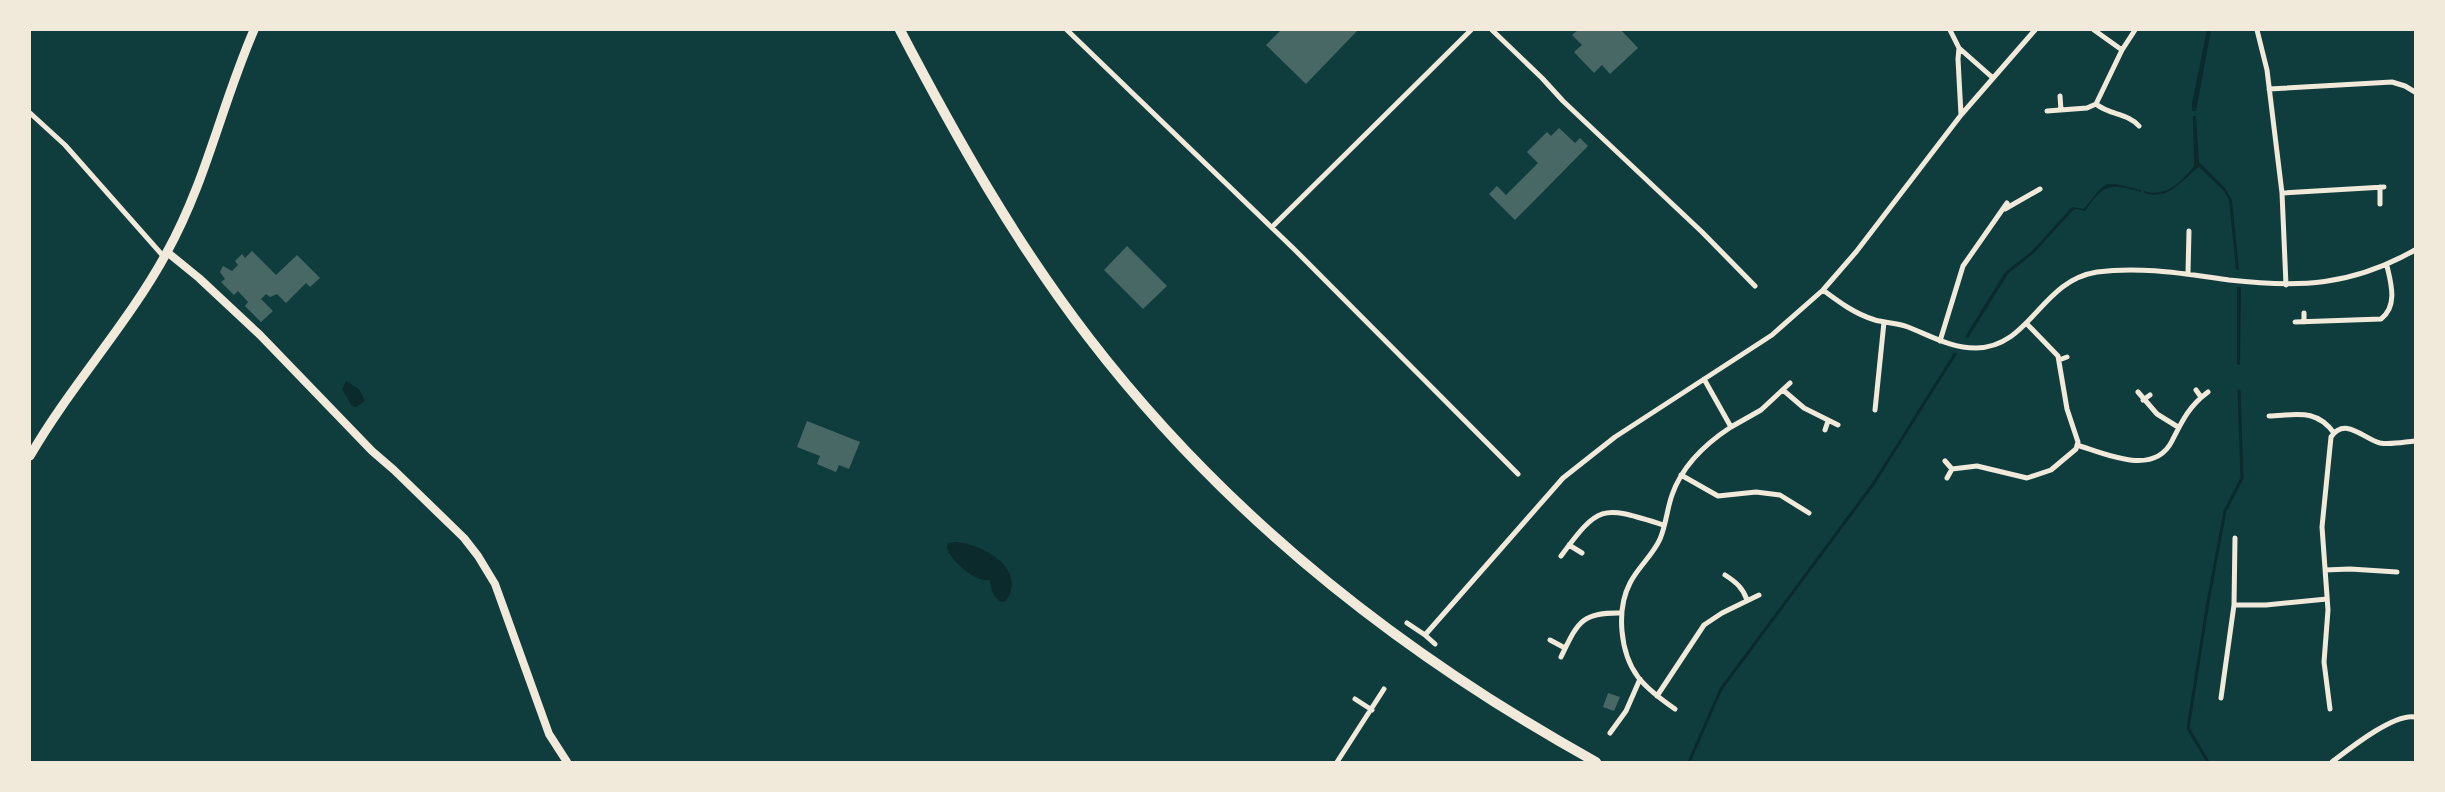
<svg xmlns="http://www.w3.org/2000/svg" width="2445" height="792" font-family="'PT Serif',serif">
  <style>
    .water { fill: #0a2a2b }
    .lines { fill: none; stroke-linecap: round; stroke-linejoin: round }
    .stream { stroke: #0a2a2b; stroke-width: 3 }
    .building { fill: #486865 }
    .minor { stroke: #f1e9da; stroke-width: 5 }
    .tertiary { stroke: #f1e9da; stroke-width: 8 }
    .primary { stroke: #f1e9da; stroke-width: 9 }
    .trunk { stroke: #f1e9da; stroke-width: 10 }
  </style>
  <rect width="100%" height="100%" fill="#0f3d3e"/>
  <path class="water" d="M2207 30H2211L2196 111H2192V103Z
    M2193 116H2196L2199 162 2225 188 2232 200 2239 270H2236L2229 200 2224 191 2199 167C2181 180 2170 201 2144 193V191C2165 198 2182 182 2194 166Z
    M2107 184H2117L2141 190V192C2110 183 2103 184 2085 211L2076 209 2072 211 2035 252 2008 274 1968 338 1965 337 2005 272 2032 251 2072 207 2084 209 2100 189Z
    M2237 287H2241L2240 365H2237Z
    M346 381 359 389 365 401 356 407 352 406 342 389Z
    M956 542C983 544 1028 569 1006 601L1001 602C992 596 991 590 990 580 976 583 949 560 947 547L948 543Z"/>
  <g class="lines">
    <path class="stream" d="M1689 762 1721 689 1874 483 1955 354
      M2208 762 2188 728 2208 602 2225 511 2242 478 2239 391"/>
  </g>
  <path class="building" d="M1281 30H1358L1306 84 1266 45Z
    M1578 30H1621L1638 48 1610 74 1602 65 1594 73 1574 52 1582 45 1572 35Z
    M1559 128 1575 143 1580 138 1588 146 1515 220 1489 194 1497 186 1506 195 1538 163 1527 152 1547 132 1551 136Z
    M1127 246 1167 286 1143 309 1104 270Z
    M252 251 276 275 297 255 320 278 310 287 306 283 286 303 277 294 270 297 266 294 261 299 273 311 261 322 245 306 248 302 238 291 234 295 221 282 225 279 220 272 223 266 232 271 238 265 235 261 242 254 245 258Z
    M807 421 860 442 849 469 839 465 836 472 817 464 820 456 797 447Z
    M1608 693 1620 697 1614 711 1603 707Z"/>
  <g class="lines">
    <path class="minor" d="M1067 30 1295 250 1518 474
      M1492 30 1542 78 1563 101 1702 232 1755 286
      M1950 30 1959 48 1993 78
      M2094 30 2122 50 2135 30
      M2257 30 2267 70 2282 193 2286 285
      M1959 48 1958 59 1961 115
      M2269 89 2392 82 2405 86 2415 92
      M2060 96 2061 110
      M2096 104C2109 115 2128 113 2139 126
      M2047 111 2087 108 2096 104 2122 50
      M30 113 65 145 164 257
      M2380 187V204
      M2282 193 2384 187
      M2005 209 2040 189
      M1272 227 1471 30
      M2188 273 2189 231
      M1823 290C1839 302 1855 314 1875 320 1886 323 1898 323 1908 327 1931 336 1951 348 1976 348 2031 347 2040 281 2097 272 2142 266 2185 274 2229 280 2300 288 2351 286 2415 250
      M2304 313V322
      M2295 322 2381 319C2398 306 2391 283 2387 266
      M1940 341 1963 266 2007 203
      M2059 360 2067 357
      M1704 379 1731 427 1761 410 1790 383
      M1783 390 1804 408 1838 425
      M2196 390 2201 397
      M2138 392 2157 414 2178 427
      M2143 400 2150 395
      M1875 410 1884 322
      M2269 416C2296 415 2316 408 2334 433
      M1825 430 1828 421
      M2077 445C2106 454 2154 477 2172 441 2182 421 2189 406 2208 392
      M1945 461 1952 469
      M1681 475 1718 496 1756 492 1780 495 1809 513
      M1947 478 1952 469 1977 466 2027 478 2051 470 2076 449 2078 442 2067 409 2058 356 2026 323
      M1569 545 1582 553
      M1561 556C1600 503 1602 506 1664 525
      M2325 570 2350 569 2397 572
      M1725 575C1736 582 1743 588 1747 600
      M2234 605 2235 538
      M1407 623 1425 635 1563 478 1615 437 1772 335 1823 290 1856 252 1961 115 2035 30
      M1425 635 1435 644
      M1550 640 1565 648
      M1561 657C1578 622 1581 612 1622 613
      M1657 696 1704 625 1722 613 1759 595
      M2221 698 2234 605H2266L2327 599
      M1355 699 1372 710
      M1675 709C1662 700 1648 690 1638 677 1620 653 1616 610 1630 583 1638 567 1653 555 1660 539 1666 525 1667 509 1672 495 1682 466 1705 444 1731 427
      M2330 709 2324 662 2328 610 2322 527 2331 437C2345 416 2364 439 2380 443 2391 445 2404 442 2415 441
      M1610 733 1626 711 1640 679
      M1337 762 1384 689
      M2332 762C2349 749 2394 713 2415 717"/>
    <path class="tertiary" d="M167 252 199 278 260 335 372 451 394 470 464 538 478 556 495 584 549 734 567 762"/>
    <path class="primary" d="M30 456C71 385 128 324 167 252 206 182 222 103 254 30"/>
    <path class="trunk" d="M900 30C956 137 1015 242 1089 338 1225 515 1401 654 1596 762"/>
  </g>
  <rect width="2445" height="792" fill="none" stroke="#f1e9da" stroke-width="62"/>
</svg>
